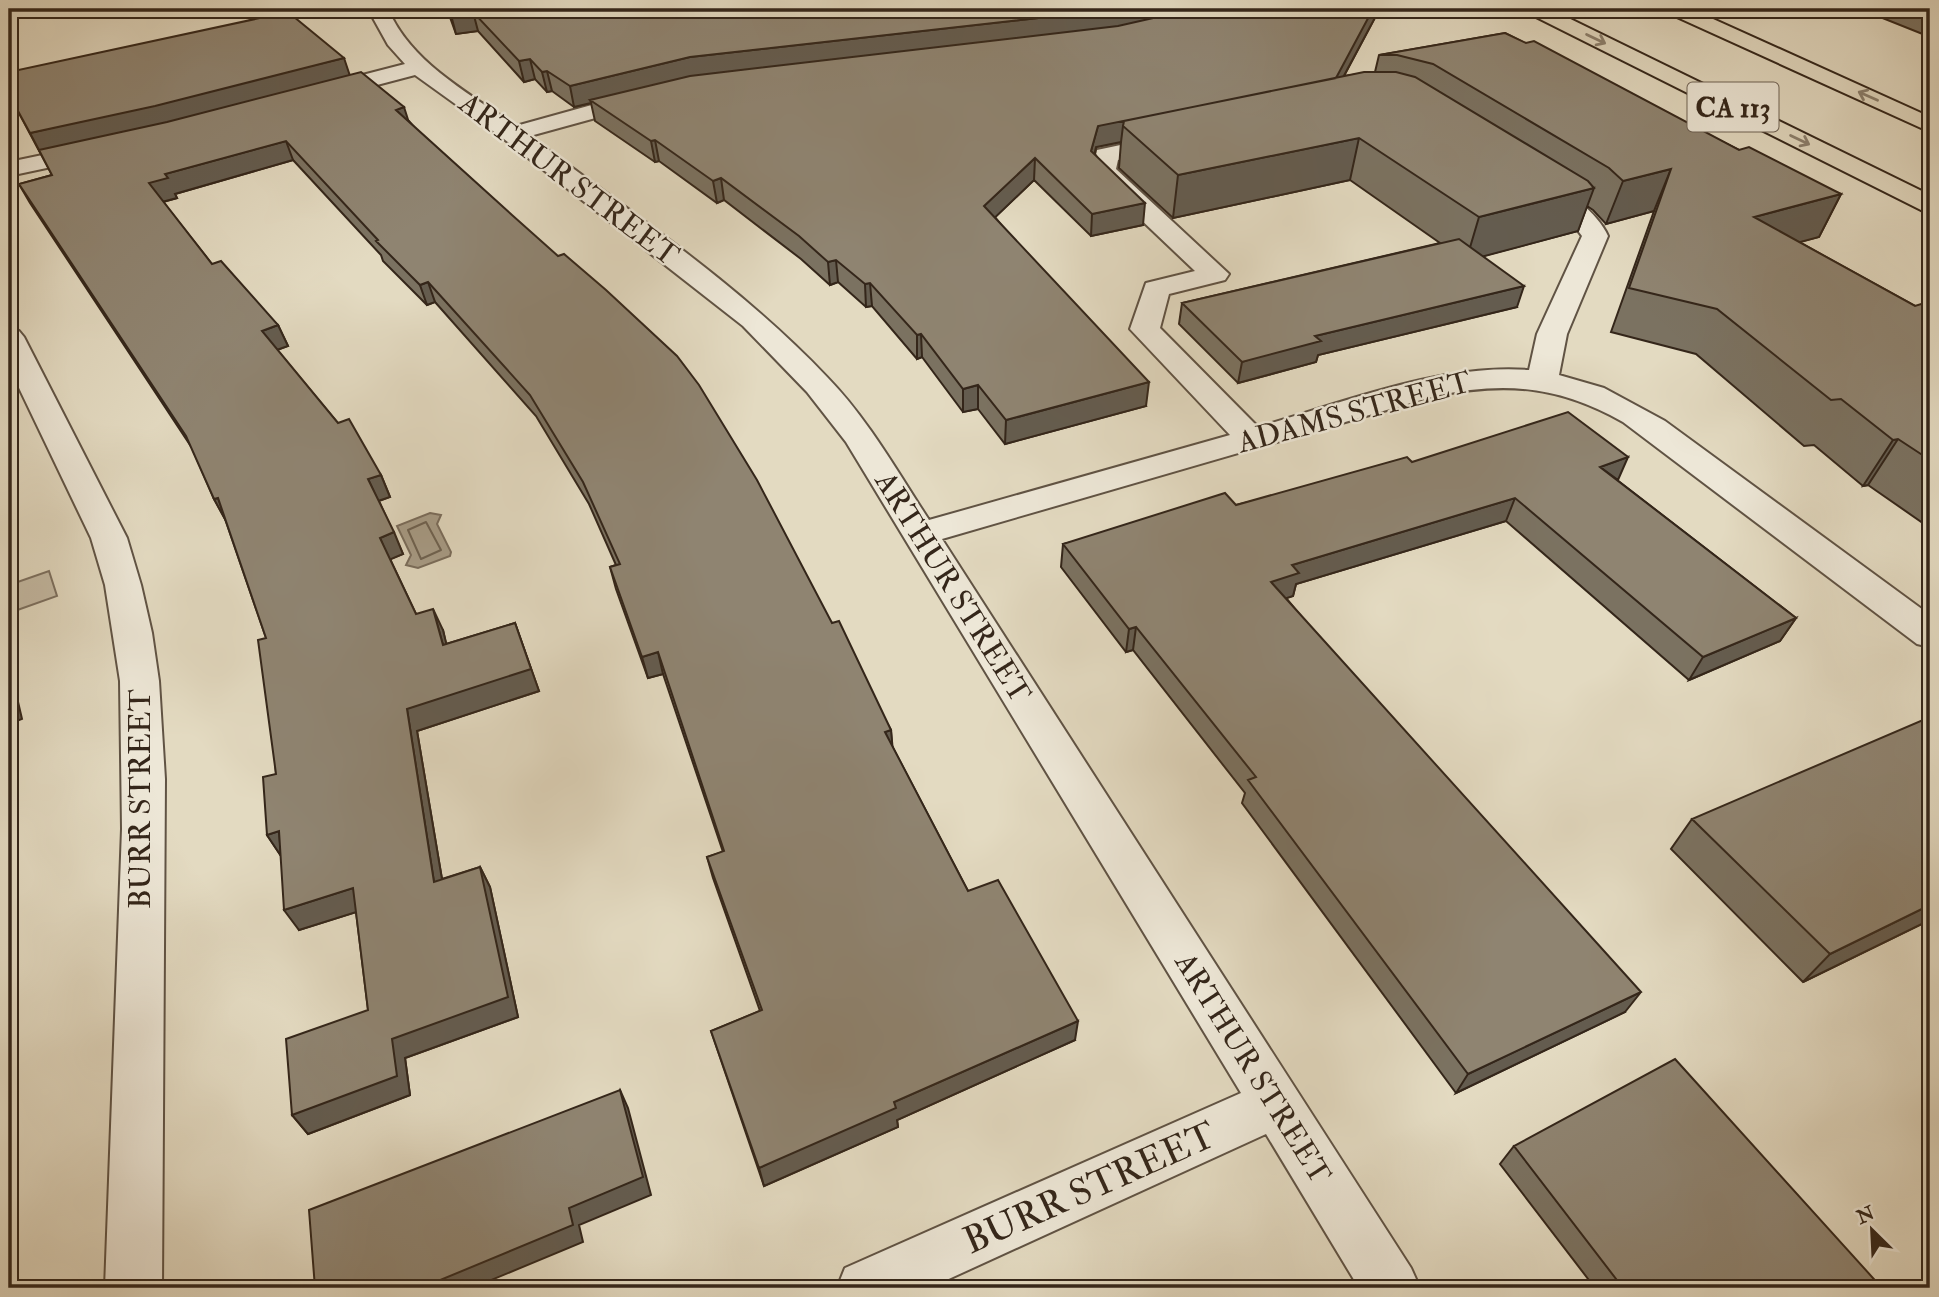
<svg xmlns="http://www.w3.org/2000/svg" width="1939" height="1297" font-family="'IM FELL Double Pica',serif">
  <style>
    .green { fill: #c5bba5; stroke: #7c7060; stroke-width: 2 }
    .water { fill: #a89d88; stroke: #7a6d5c; stroke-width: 2 }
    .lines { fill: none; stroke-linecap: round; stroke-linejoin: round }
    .shore { stroke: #6e6251; stroke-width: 2 }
    .minor-casing { stroke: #605344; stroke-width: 4 }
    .motorway-casing { stroke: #34261a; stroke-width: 4 }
    .minor { fill: #ede7d7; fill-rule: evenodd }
    .motorway { fill: #e3dac1; fill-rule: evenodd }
    .wall { fill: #7b7261; stroke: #34261a; stroke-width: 2 }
    .shaded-wall { fill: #645c4f; stroke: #34261a; stroke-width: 2 }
    .building { fill: #8f8471; stroke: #34261a; stroke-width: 2 }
    .oneway { stroke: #8c806e }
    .labels { text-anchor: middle; stroke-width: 5; stroke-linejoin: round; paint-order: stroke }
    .shield { fill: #ede7d7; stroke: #6c6053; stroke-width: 2 }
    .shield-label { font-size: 28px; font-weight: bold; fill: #34261a }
    .street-label { font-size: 30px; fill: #34261a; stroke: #ede7d7 }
    .near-street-label { font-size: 37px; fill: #34261a; stroke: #ede7d7 }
  </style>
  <rect width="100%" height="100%" fill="#e3dac1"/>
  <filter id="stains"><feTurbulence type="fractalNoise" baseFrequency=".00286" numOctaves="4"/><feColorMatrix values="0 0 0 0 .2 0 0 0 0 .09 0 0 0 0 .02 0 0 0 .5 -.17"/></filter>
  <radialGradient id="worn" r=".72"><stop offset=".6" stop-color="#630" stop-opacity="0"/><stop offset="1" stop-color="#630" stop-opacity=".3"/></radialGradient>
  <path class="green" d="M49 571 57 596 9 613V585Z"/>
  <path class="water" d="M430 513 441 515 437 524 451 552 450 556 418 568 406 565 411 555 397 526Z"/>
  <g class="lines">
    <path class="shore" d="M426 522 441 550 421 559 408 530Z"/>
    <defs>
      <path id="minor" d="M368 9H388C411 63 469 93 516 126L642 91 650 93 653 98 650 103 530 136C631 213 740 285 827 377 868 419 897 471 929 520L1230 435 1130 329 1146 283 1195 271 1095 176 1092 171 1097 150 1172 134 1180 136 1184 141 1180 146 1118 160 1116 169 1229 274 1225 280 1169 294 1160 328 1258 427C1342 403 1442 363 1529 370L1537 334 1582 236 1570 220 1531 195 1527 190 1531 185C1558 178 1598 213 1608 236L1567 334 1559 375 1604 388 1665 421 1930 615V647L1917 644 1623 422C1559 386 1506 381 1435 396L942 539 1411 1268 1420 1288H1359L1266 1134 929 1288H837L845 1268 1241 1093 846 442 807 392 743 326 504 139 415 75 320 100 312 98 309 93 312 88 405 64 388 45Z
        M95 144 103 146 107 151 103 156 9 176V162Z
        M9 328 19 331 24 337 127 538 141 585 152 633 159 681 165 779 162 1288H105L122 829 120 681 105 585 91 538 9 367Z"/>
      <path id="motorway" d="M1525 9H1550L1930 195V213L1921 210 1528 13Z
        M1665 9H1691L1930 117V132L1668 13Z"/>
    </defs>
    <use href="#minor" class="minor-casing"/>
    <use href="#motorway" class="motorway-casing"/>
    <use href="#minor" class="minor"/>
    <use href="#motorway" class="motorway"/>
  </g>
  <path class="wall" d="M187 9H278L279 14 350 75 409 121 832 623 891 730 892 746 968 891 1075 1040 897 1120 898 1127 764 1186 711 1031 760 1011 713 878 707 857 723 852 663 674 648 678 616 589 610 567 616 565 589 504 536 416 435 302 427 305 383 261 381 255 293 160 175 194 177 198 163 202 212 264 278 325 288 346 277 350 381 475 390 497 379 501 403 554 390 559 416 614 443 630 446 644 515 623 539 691 417 731 442 879 480 867 490 887 518 1017 405 1058 410 1095 308 1134 292 1115 368 1010 356 912 299 930 281 856 267 835 276 774 266 638 225 519 214 499 192 448 30 203 19 184 52 175 12 100 257 18 191 17Z
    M447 9H1182L1179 12 1378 9V12L1344 76 1375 72 1379 55 1505 33 1739 150 1841 194 1819 237 1799 242 1915 306 1930 310V528L1868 485 1863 486 1814 445 1804 446 1696 354 1611 332 1654 211 1606 224 1593 210 1587 206 1578 231 1483 256 1517 307 1318 355 1316 362 1238 383 1179 324 1182 303 1440 243 1350 180 1173 218 1119 168 1121 142 1096 147 1095 154 1143 225 1091 236 1034 180 995 217 1146 406 1005 444 978 409 963 412 922 357 917 359 872 306 866 307 838 282 830 285 801 259 724 200 717 203 659 161 655 162 595 121 591 103 574 107 552 91 547 92 535 79 524 82 478 31 456 34Z
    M1860 9H1930V37Z
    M1412 462 1617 480 1796 618 1780 641 1689 680 1506 521 1296 584 1293 596 1286 598 1625 1012 1456 1093 1242 803 1245 793 1133 650 1126 652 1061 567 1063 544 1236 505Z
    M1692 819 1930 920 1803 982 1671 849Z
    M1514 1146 1882 1288H1595L1500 1164Z"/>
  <path class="shaded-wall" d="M1119 9H1182L1176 15 1116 28 590 100 591 103 574 107 570 86 690 57Z
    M1373 9H1378V12L1332 98 1123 126 1121 142 1096 147 1090 172 1091 151 1098 126Z
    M473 12 478 31 456 34 451 15Z
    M344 58 350 76 163 124 40 152 30 133Z
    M530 59 535 79 524 82 519 61Z
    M547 71 552 91 547 92 542 72Z
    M404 107 410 126 396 110Z
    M1359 138 1350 180 1173 218 1178 175Z
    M655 140 659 161 655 162 651 141Z
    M286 141 293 160 175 194 177 198 158 203 149 183 165 174Z
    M1035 158 1034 180 984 228V206Z
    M1671 169 1654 211 1606 224 1623 181Z
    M721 178 724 200 717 203 713 181Z
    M1594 188 1578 231 1466 261 1479 217Z
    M1841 194 1819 237 1734 260 1754 217Z
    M1145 203 1143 225 1091 236 1092 214Z
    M836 260 838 282 830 285 828 262Z
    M428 282 435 302 427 305 420 285Z
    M870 283 872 306 866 307 865 284Z
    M1524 286 1517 307 1318 355 1316 362 1238 383 1242 362 1315 336Z
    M278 325 288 346 271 352 262 331Z
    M921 334 922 357 917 359V335Z
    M1149 382 1146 406 1005 444 1006 420Z
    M978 385V409L963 412V389Z
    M1898 439 1868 485 1863 486 1893 440Z
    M1628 457 1618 480 1600 467Z
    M381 475 390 497 378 501 368 479Z
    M218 498 226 521 214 499Z
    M1515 498 1506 521 1296 584 1293 596 1266 605 1271 582 1292 565Z
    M394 532 403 554 389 560 380 538Z
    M433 609 443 630 452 667 443 645Z
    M1796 618 1780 641 1689 680 1703 657Z
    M515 623 539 691 417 731 446 903 434 882 407 709Z
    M1136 627 1133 650 1126 652 1129 629Z
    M658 652 663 674 648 678 642 657Z
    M9 669 11 672 22 719 9 724Z
    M891 730 893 752 885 732Z
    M279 831 281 856 267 835Z
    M480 867 490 887 518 1017 405 1058 410 1095 308 1134 292 1115 392 1039Z
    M353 888 366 909 299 930 284 910Z
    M1930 905V920L1803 982 1830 954Z
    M1641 992 1625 1012 1456 1093 1468 1074Z
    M1078 1021 1075 1040 897 1120 898 1127 764 1186 759 1168 894 1102Z
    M620 1090 628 1108 651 1195 579 1225 583 1242 472 1288H421L569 1208Z"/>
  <path class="building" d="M448 9H1119L690 57 570 86 547 71 542 72 530 59 519 61 473 12 451 15Z
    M1193 9H1373L1336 78 1098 126 1091 151 1145 203 1092 214 1035 158 984 206 1149 382 1006 420 978 385 963 389 921 334 917 335 870 283 865 284 836 260 828 262 799 236 721 178 713 181 655 140 651 141 590 100 690 76 1118 26Z
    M1911 9H1930V16Z
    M288 12 344 58 155 106 30 133 12 100 17 99 9 82V72Z
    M1505 33 1526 43 1534 41 1739 150 1749 147 1841 194 1754 217 1915 306 1921 304 1930 310V460L1898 439 1893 440 1841 399 1831 400 1717 309 1629 288 1671 169 1623 181 1609 168 1433 64 1397 55H1379Z
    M361 72 404 107 396 110 512 215 558 256 564 254 606 290 677 356 699 385 757 480 832 623 839 621 891 730 885 732 968 891 998 880 1078 1021 894 1102 896 1108 759 1168 711 1031 762 1010 707 857 724 851 658 652 642 657 610 567 620 564 583 482 530 395 428 282 420 285 376 241 378 240 286 141 165 174 168 178 149 183 212 264 221 261 278 325 262 331 338 423 349 419 381 475 368 479 394 532 380 538 416 614 433 609 443 645 515 623 531 669 407 709 434 882 480 867 508 997 392 1039 397 1076 292 1115 286 1039 368 1010 353 888 284 910 279 831 267 835 263 777 276 774 258 640 266 638 218 498 214 499 186 436 19 184 52 175 39 150 167 122Z
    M1364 72H1396L1415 77 1588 181 1594 188 1479 217 1359 138 1178 175 1123 126 1124 121Z
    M1459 239 1524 286 1315 336 1321 341 1242 362 1182 303Z
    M1568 412 1628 457 1600 467 1796 618 1703 657 1515 498 1292 565 1299 573 1271 582 1641 992 1468 1074 1248 780 1256 777 1136 627 1129 629 1063 544 1225 493 1236 505 1407 457 1412 462Z
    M1930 717V905L1830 954 1692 819Z
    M1675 1059 1882 1288H1623L1514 1146Z
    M620 1090 643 1177 569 1208 573 1225 421 1288H315L309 1210Z"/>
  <defs><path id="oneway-shaft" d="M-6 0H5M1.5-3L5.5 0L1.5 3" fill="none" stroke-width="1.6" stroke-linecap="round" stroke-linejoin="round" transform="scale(1.75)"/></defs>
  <g class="oneway">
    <use href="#oneway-shaft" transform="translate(1596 39) rotate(26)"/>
    <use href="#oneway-shaft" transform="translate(1868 96) rotate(-156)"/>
    <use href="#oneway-shaft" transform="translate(1800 140) rotate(26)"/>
  </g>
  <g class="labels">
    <rect class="shield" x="1687.5" y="82.5" width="91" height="49" rx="5"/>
    <g class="shield-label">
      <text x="1733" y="117">CA 113</text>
    </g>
    <g class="street-label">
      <text transform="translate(569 179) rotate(37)" y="10">ARTHUR STREET</text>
      <text transform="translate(1354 412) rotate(-15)" y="10">ADAMS STREET</text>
      <text transform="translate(953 587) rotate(58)" y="10">ARTHUR STREET</text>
      <text transform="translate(140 799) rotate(-90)" y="10">BURR STREET</text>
      <text transform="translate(1253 1068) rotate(58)" y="10">ARTHUR STREET</text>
    </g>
    <g class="near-street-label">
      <text transform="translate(1089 1187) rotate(-24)" y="13">BURR STREET</text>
    </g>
  </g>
  <rect width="1939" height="1297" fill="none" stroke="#e3dac1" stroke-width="35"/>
  <rect x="10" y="10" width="1918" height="1276" fill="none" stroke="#34261a" stroke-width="3.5"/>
  <rect x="18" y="18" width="1904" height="1262" fill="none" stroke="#34261a" stroke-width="2"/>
  <g transform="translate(1872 1230) rotate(336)" stroke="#ede7d7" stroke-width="5" paint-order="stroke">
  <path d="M0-5L12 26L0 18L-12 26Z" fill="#34261a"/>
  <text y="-10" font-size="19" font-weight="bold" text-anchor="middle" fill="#34261a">N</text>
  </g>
  <rect width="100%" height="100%" filter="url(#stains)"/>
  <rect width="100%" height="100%" fill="url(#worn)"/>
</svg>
